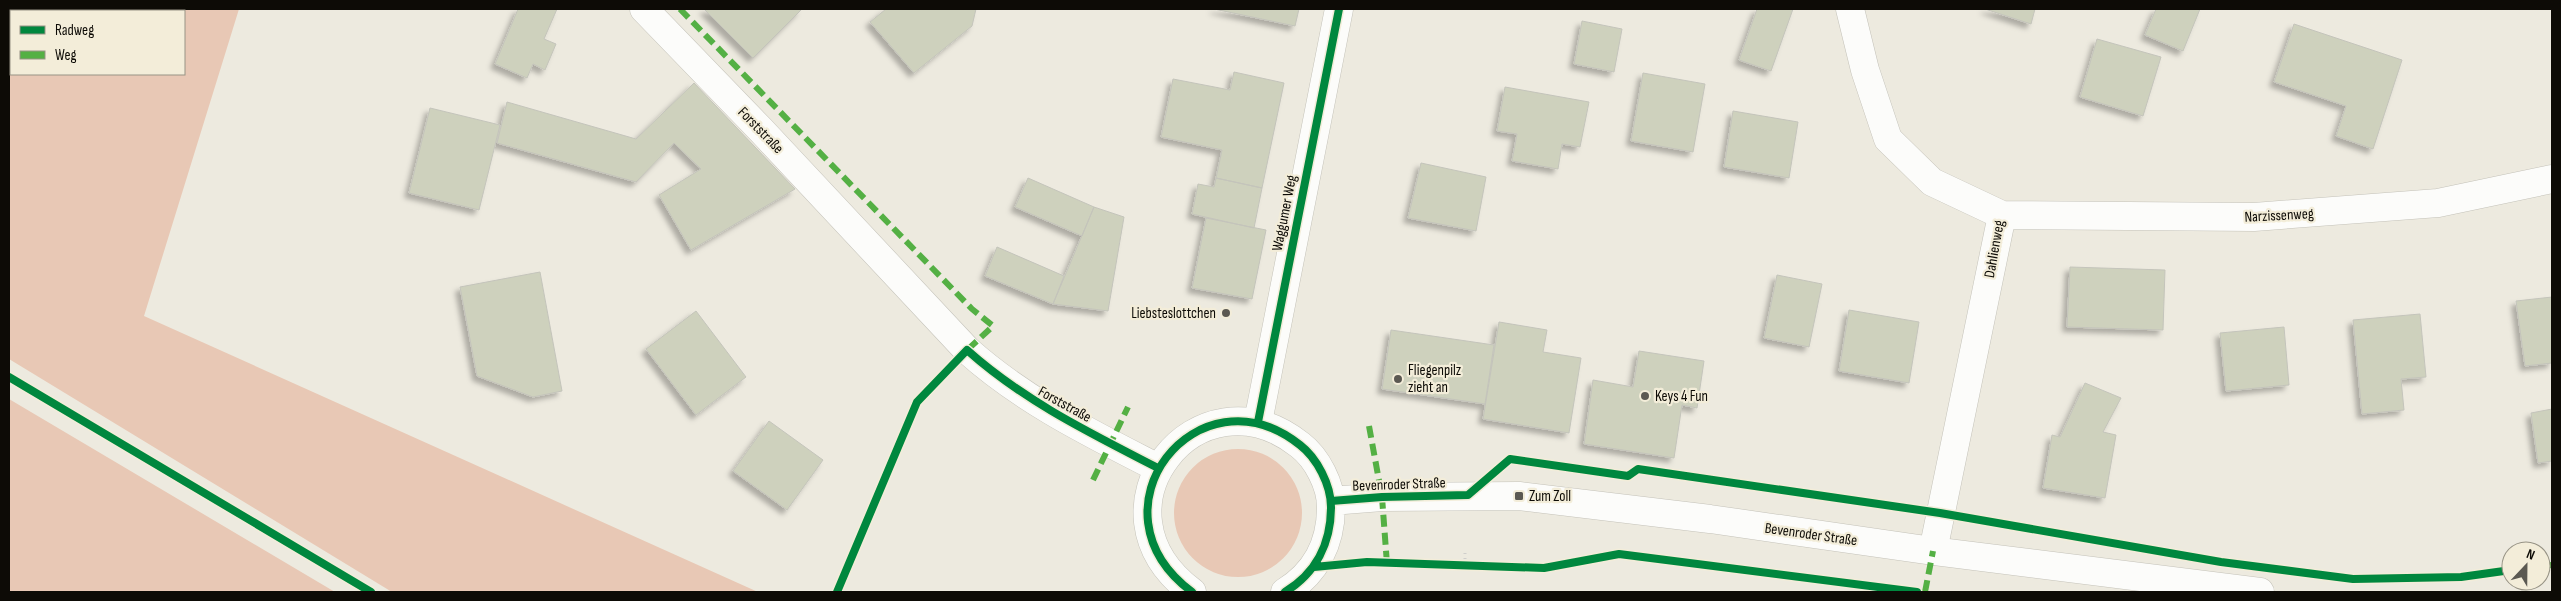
<svg xmlns="http://www.w3.org/2000/svg" width="2561" height="601" font-family="'Sofia Sans Condensed',sans-serif">
  <style>
    .green { fill: #e8c8b5; fill-rule: evenodd }
    .building { fill: #ced1bd; stroke: #c4c4bb; filter: url(#shadow) }
    .lines { fill: none; stroke-linecap: round; stroke-linejoin: round }
    .minor-casing { stroke: #c4c2b9; stroke-width: 29 }
    .secondary-casing { stroke: #c4c2b9; stroke-width: 29 }
    .path { stroke: #cfcecb; stroke-width: 3; stroke-dasharray: 1 4; stroke-linecap: butt }
    .minor { stroke: #fcfcfa; stroke-width: 28 }
    .secondary { stroke: #fcfcfa; stroke-width: 28 }
    .quiet { stroke: #54b044; stroke-width: 6; stroke-dasharray: 12 6; stroke-linecap: butt }
    .cycleway-casing { stroke: #f3edd9; stroke-width: 11 }
    .cycleway { stroke: #00873e; stroke-width: 8 }
    .poi-dot { fill: #5b5952; stroke: #f3edd9; stroke-width: 2 }
    .labels { text-anchor: middle; stroke-width: 4.5; stroke-linejoin: round; paint-order: stroke }
    .street-label { font-size: 15px; fill: #0d0b06; stroke: #f3edd9 }
    .poi-label { font-size: 15px; fill: #0d0b06; stroke: #f3edd9; text-anchor: start }
  </style>
  <defs>
    <filter id="shadow"><feDropShadow dx="-4.5" dy="4.5" stdDeviation="2.5" flood-color="#0004"/></filter>
  </defs>
  <rect width="100%" height="100%" fill="#edeadf"/>
  <path class="green" d="M9 9H239L144 316 758 592H392L9 359ZM11 11H184V74H11Z
    M9 399 335 592H9Z
    M1174 513a64 64 0 1 1 128 0a64 64 0 1 1-128 0Z"/>
  <path class="building" d="M518 9H557L544 39 556 44 545 70 533 64 527 78 495 64Z
    M704 9H802L753 58Z
    M886 9H976L972 26 914 73 870 22Z
    M1214 9H1299L1295 26Z
    M1757 9H1793L1771 71 1739 60Z
    M1985 9H2035L2031 24Z
    M2156 9H2200L2183 51 2145 35Z
    M1582 21 1622 29 1614 72 1574 64Z
    M2294 24 2402 60 2373 149 2336 136 2346 106 2274 82Z
    M2097 39 2161 57 2143 116 2080 97Z
    M1234 72 1284 83 1262 188 1216 178 1222 150 1161 137 1173 79 1230 90Z
    M1643 73 1705 84 1693 152 1631 141Z
    M694 83 795 189 691 250 659 195 701 169 674 143 636 182 497 143 507 102 636 139Z
    M1505 87 1589 102 1580 147 1562 144 1558 169 1512 161 1517 134 1497 131Z
    M430 108 500 125 479 210 409 193Z
    M1733 111 1798 122 1789 178 1724 167Z
    M1421 163 1486 177 1476 231 1408 218Z
    M1028 178 1094 207 1082 236 1015 207Z
    M1216 178 1262 188 1254 228 1192 214 1198 184 1214 187Z
    M1094 207 1124 217 1108 311 1053 304Z
    M1206 218 1266 230 1252 299 1192 288Z
    M997 247 1064 276 1053 304 985 276Z
    M2070 267 2165 270 2163 330 2067 327Z
    M540 272 562 391 533 397 477 376 460 287Z
    M1777 275 1822 284 1809 347 1764 338Z
    M2552 297V363L2525 366 2516 301Z
    M1849 310 1919 322 1909 383 1839 371Z
    M696 311 746 377 696 415 646 349Z
    M2420 314 2426 377 2401 379 2404 410 2362 414 2353 320Z
    M1499 322 1547 330 1543 352 1581 358 1569 433 1483 419Z
    M2284 327 2289 385 2226 391 2220 333Z
    M1391 330 1494 345 1485 404 1382 389Z
    M1639 351 1704 361 1697 408 1682 405 1674 458 1584 444 1593 380 1633 387Z
    M2085 383 2121 398 2103 432 2116 435 2105 498 2043 488 2052 435 2060 437Z
    M2552 409V461L2538 463 2531 413Z
    M769 421 823 460 787 510 733 471Z"/>
  <g class="lines">
    <defs>
      <path id="minor" d="M1850 9 1865 70 1888 139 1932 182 2002 215 1933 551
        M2002 215 2254 217 2438 203 2552 179
        M1258 422 1339 9"/>
      <path id="secondary" d="M644 9 761 130 967 350C1024 401 1090 433 1158 468
        M1331 501 1382 497 1519 496 1710 519 1933 551 2260 592
        M1192 592C1082 510 1198 364 1300 445 1317 458 1331 485 1331 507 1331 543 1316 573 1285 592"/>
    </defs>
    <use href="#minor" class="minor-casing"/>
    <use href="#secondary" class="secondary-casing"/>
    <path class="path" d="M1465 553V566"/>
    <use href="#minor" class="minor"/>
    <use href="#secondary" class="secondary"/>
    <path class="quiet" d="M680 9 972 309 993 326 964 353
      M1369 426 1382 497 1387 564
      M1093 480 1128 407
      M2541 566 2552 565
      M1925 592 1933 551"/>
    <defs>
      <path id="cycleway" d="M9 377 371 592
        M1258 422 1339 9
        M1331 501 1382 497 1468 495 1510 459 1628 476 1638 469 1940 513 2221 562 2353 579 2461 577 2511 570
        M1314 567 1367 562 1544 568 1619 554 1917 592
        M837 592 917 402 967 350C1024 401 1090 433 1158 468
        M1192 592C1082 510 1198 364 1300 445 1317 458 1331 485 1331 507 1331 543 1316 573 1285 592"/>
    </defs>
    <use href="#cycleway" class="cycleway-casing"/>
    <use href="#cycleway" class="cycleway"/>
  </g>
  <g class="poi-dot">
    <circle cx="1226" cy="313" r="5"/>
    <circle cx="1398" cy="379" r="5"/>
    <circle cx="1645" cy="396" r="5"/>
    <rect x="1514" y="491" width="10" height="10" rx="2.5"/>
  </g>
  <g class="labels">
    <g class="street-label">
      <text transform="translate(761 130) rotate(46)" y="5">Forststraße</text>
      <text transform="translate(1284 213) rotate(-79)" y="5">Waggumer Weg</text>
      <text transform="translate(2279 215) rotate(-3)" y="5">Narzissenweg</text>
      <text transform="translate(1994 249) rotate(-80)" y="5">Dahlienweg</text>
      <text transform="translate(1065 404) rotate(29)" y="5">Forststraße</text>
      <text transform="translate(1399 484) rotate(-2)" y="5">Bevenroder Straße</text>
      <text transform="translate(1811 534) rotate(8)" y="5">Bevenroder Straße</text>
    </g>
    <g class="poi-label">
      <text x="1216" y="318" text-anchor="end">Liebsteslottchen</text>
      <text x="1408" y="375">Fliegenpilz<tspan x="1408" dy="17">zieht an</tspan></text>
      <text x="1655" y="401">Keys 4 Fun</text>
      <text x="1529" y="501">Zum Zoll</text>
    </g>
  </g>
  <rect width="2561" height="601" fill="none" stroke="#0d0b06" stroke-width="20"/>
  <rect x="10" y="10" width="175" height="65" fill="#f3edd9" stroke="#979385"/>
  <rect x="20" y="26" width="25" height="8" fill="#00873e" stroke="#979385"/>
  <text x="55" y="35" font-size="15" fill="#0d0b06">Radweg</text>
  <rect x="20" y="51" width="25" height="8" fill="#54b044" stroke="#979385"/>
  <text x="55" y="60" font-size="15" fill="#0d0b06">Weg</text>
  <g transform="translate(2526 566) rotate(22)"><circle r="24" fill="#f3edd9" stroke="#979385"/>
  <path d="M0-4L9 19L0 12L-9 19Z" fill="#5b5952"/>
  <text y="-8" font-size="14" font-weight="bold" text-anchor="middle" fill="#0d0b06">N</text>
  </g>
</svg>
